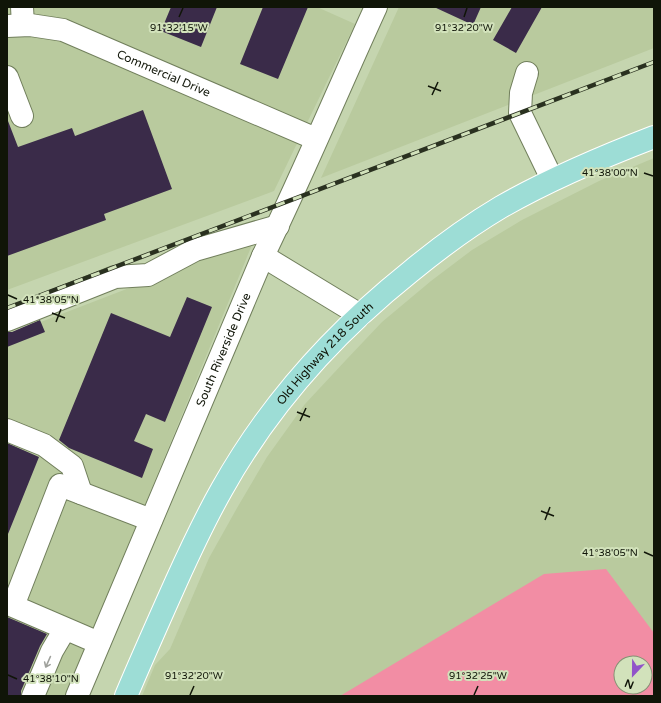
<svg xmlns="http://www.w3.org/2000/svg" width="661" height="703" font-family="'Varela Round',sans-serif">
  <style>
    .built { fill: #b9ca9e; fill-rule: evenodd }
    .green { fill: #f28da4; fill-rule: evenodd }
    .building { fill: #3a2b49 }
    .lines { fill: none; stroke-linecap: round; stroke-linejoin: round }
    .minor-casing { stroke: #717f5c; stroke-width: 24 }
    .major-casing { stroke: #fff; stroke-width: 24 }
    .minor { stroke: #fff; stroke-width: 22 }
    .major { stroke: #9dddd6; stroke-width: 22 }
    .rail-casing { stroke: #2a3120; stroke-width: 4.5 }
    .rail { stroke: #d2e2bb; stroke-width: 3; stroke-dasharray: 9; stroke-linecap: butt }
    .oneway { stroke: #9fa19c }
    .ticks { fill: none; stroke: #101508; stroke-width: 1.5 }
    .labels { text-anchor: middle; stroke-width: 4; stroke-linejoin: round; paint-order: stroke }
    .street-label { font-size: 12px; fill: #101508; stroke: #d2e2bb }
    .ticks-label { font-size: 10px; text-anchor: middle; fill: #101508; stroke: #d2e2bb; stroke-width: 4; stroke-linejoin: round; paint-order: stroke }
  </style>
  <rect width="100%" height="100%" fill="#c5d5af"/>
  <path class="built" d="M7 7H317L355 24 274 191 7 290Z
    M399 7H654V48L321 178Z
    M654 158V696H142L155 665 170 649 209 558 237 508 267 457 305 404 346 360 382 322 431 281 472 250 522 220 599 181ZM621 663H645V687H621Z
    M254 240 66 696H7V335Z"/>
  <path class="green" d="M606 569 654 633V696H340L544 574ZM621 663H645V687H621Z"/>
  <path class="building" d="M171 7H217L201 47 161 31Z
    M263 7H308L278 79 240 64Z
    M434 7H481L473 25Z
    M512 7H542L516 53 493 40Z
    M143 110 172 189 104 214 106 220 7 256V121H8L18 147 72 128 75 136Z
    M187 297 212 307 165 422 146 414 134 441 153 449 142 478 69 448 59 440 111 313 170 337Z
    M40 320 45 332 7 347V332H12Z
    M7 443 39 457 8 534H7Z
    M7 617 47 634 40 646 21 691V696H7Z"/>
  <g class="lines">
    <defs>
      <g id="minor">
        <path d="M22 7 23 25"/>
        <path id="s1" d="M7 26 30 25 63 30 316 139"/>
        <path d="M527 73 521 93 520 113 552 179"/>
        <path d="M7 77 22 116"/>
        <path d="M263 256 360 315"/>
        <path d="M7 320 115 277 148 275 195 250 278 226"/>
        <path d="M7 430 44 445 72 466 81 493"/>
        <path d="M99 643 13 606 60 485 151 520"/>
        <path d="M33 696 52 651 65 629"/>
        <path id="s2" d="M77 696 263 256C303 174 338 90 376 7"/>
      </g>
      <g id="major">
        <path id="s3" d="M126 696C142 658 159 620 176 582 190 551 205 519 222 489 269 405 335 332 410 272 439 248 469 226 501 207 550 179 602 157 654 137"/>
      </g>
    </defs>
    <use href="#minor" class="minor-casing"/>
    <use href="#major" class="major-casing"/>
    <use href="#minor" class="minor"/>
    <use href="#major" class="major"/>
    <defs>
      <path id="rail" d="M7 308 654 62"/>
    </defs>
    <use href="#rail" class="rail-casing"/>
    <use href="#rail" class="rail"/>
  </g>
  <defs><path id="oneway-shaft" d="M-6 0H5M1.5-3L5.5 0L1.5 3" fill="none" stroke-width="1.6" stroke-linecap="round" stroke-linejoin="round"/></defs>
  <use class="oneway" href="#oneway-shaft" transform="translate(48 662) rotate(114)"/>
  <path class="ticks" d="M179 17 183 8M464 17 467 8M428 86 441 91M432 95 438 82M644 173 653 176M8 295 17 299M52 313 65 318M56 322 61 309M297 412 310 417M300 421 306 408M541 511 554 516M545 520 550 507M644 552 653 556M8 675 17 679M190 695 194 686M474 695 478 686"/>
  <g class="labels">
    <g class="street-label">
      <text dy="4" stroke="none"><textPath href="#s1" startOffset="166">Commercial Drive</textPath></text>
      <text dy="4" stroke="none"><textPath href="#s2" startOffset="376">South Riverside Drive</textPath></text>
      <text dy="4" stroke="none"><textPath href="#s3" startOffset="399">Old Highway 218 South</textPath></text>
    </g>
  </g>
  <g class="ticks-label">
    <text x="179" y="31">91°32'15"W</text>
    <text x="464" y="31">91°32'20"W</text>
    <text x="610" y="176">41°38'00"N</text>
    <text x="51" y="303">41°38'05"N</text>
    <text x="610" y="556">41°38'05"N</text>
    <text x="194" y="679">91°32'20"W</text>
    <text x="478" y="679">91°32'25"W</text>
    <text x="51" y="682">41°38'10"N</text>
  </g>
  <rect width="661" height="703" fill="none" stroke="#101508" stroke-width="16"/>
  <g transform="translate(633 675) rotate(202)"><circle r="19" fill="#d2e2bb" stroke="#849073"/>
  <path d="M0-3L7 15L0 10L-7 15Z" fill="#9153c9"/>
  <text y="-6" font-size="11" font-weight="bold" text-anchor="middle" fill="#101508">N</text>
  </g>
</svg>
